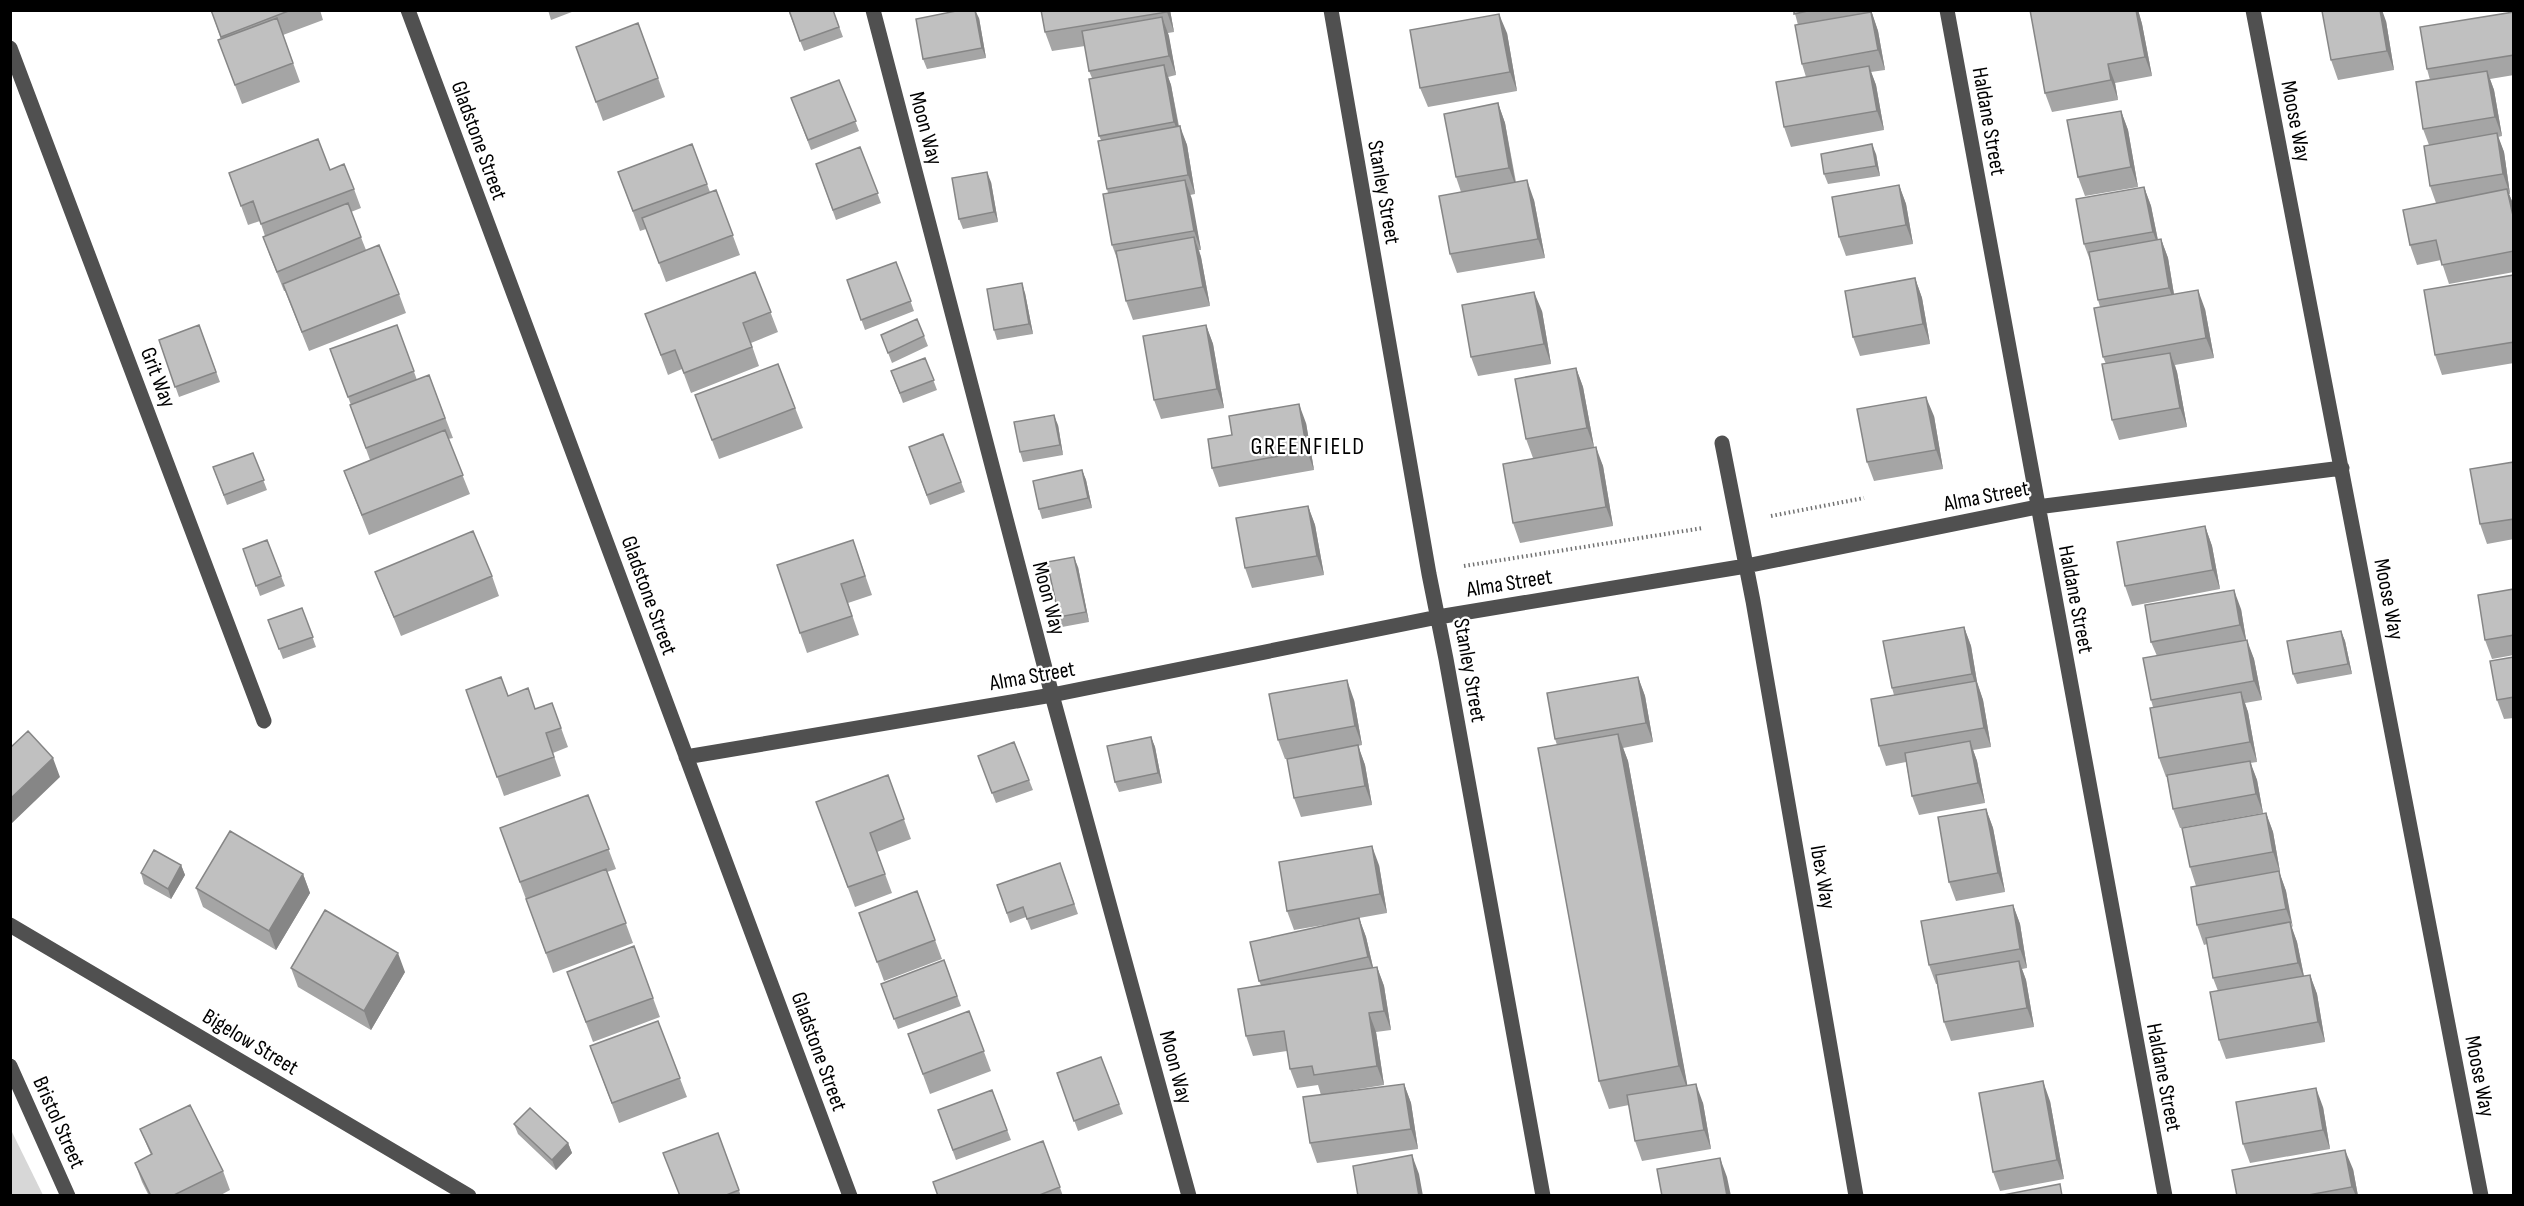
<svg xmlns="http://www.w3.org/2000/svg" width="2524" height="1206" font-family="'Sofia Sans Condensed',sans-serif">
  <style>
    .green { fill: #d7d7d7 }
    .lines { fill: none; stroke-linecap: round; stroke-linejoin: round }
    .path { stroke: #727272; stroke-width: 4; stroke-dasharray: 1.5 3; stroke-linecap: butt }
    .minor { stroke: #505050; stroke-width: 15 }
    .wall { fill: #a5a5a5 }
    .shaded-wall { fill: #868686 }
    .building { fill: #c0c0c0; stroke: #868686; stroke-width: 1.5 }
    .labels { text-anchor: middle; stroke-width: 4.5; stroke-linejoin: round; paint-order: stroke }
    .street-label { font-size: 22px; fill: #000; stroke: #fff }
    .neighbourhood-label { font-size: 24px; letter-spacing: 1.5px; fill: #000; stroke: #fff }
  </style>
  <rect width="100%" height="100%" fill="#fff"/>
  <path class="green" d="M11 1130 43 1195H11Z"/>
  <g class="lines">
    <path class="path" d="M1771 516 1864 498
      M1464 566 1703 528"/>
    <path class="minor" d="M408 10 850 1196
      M873 10 1052 695 1189 1196
      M1331 10 1429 574 1446 659 1543 1196
      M1947 10 2165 1196
      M2253 10 2481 1196
      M10 48 264 721
      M1722 443 1753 601 1856 1196
      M686 757 1052 695 1438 617 1746 566 2037 507 2342 468
      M10 925 469 1196
      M10 1066 68 1196"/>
  </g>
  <path class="wall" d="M211 10H320L323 20 283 35 300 82 242 104 218 40 221 39Z
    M548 10H577L551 20Z
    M788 10H833L843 37 804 51Z
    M1041 10H1170L1174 32 1168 33 1176 75 1168 77 1171 85 1179 126 1187 145 1195 194 1190 195 1201 250H1199L1201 257 1210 306 1133 320 1126 301 1119 264 1112 245 1108 193 1107 189 1101 140 1099 136 1092 78 1089 71 1085 46 1052 51 1045 32Z
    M1794 10H1871L1878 31 1885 70 1871 72 1876 85 1884 130 1791 147 1784 127 1806 77 1802 64 1798 25Z
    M2030 10H2138L2142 24 2152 76 2115 83 2118 100 2052 112 2045 93Z
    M2514 12V75L2490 79 2494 90 2502 136 2498 137 2504 152 2510 194H2509L2514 206V272L2449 284 2441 260 2417 265 2410 245 2436 203 2430 186 2429 145 2423 129 2430 80 2427 69Z
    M979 18 986 58 927 69 923 59Z
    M2386 21 2394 70 2338 80 2331 60Z
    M638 23 665 97 603 121 576 47Z
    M1507 33 1517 91 1428 107 1420 88Z
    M839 80 859 131 811 150 791 98Z
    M1498 103 1505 123 1516 182 1534 200 1545 258 1457 273 1450 254 1461 192 1456 177Z
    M2121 111 2128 130 2138 187 2085 196 2078 177Z
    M692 144 710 192 716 190 740 255 666 282 646 229 640 231 618 172Z
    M860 147 881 203 836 220 816 164Z
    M1876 154 1880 176 1828 184 1824 174Z
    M330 170 354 189 361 208 351 212 366 250 399 294 406 313 309 351 285 291H284L270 256 263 237 265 236 260 221 248 225 229 173Z
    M991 182 998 222 963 229 959 219Z
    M1899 185 1906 204 1913 244 1846 256 1839 237Z
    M2144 187 2151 206 2158 240 2161 239 2168 258 2174 294 2205 309 2214 358 2175 365 2177 372 2187 427 2119 440 2112 420 2106 364 2103 357 2100 307 2098 300 2091 263 2084 244Z
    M896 262 914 311 865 330 847 280Z
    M755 272 778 332 751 343 759 366 691 393 682 369 668 375 645 314Z
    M2514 275V363L2442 375 2435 355Z
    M1915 278 1922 298 1930 344 1860 356 1853 337Z
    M1025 293 1033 334 997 340 994 330Z
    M1542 311 1551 364 1478 376 1471 357Z
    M199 325 220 382 179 397 159 340Z
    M397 325 417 380 429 375 453 438 448 439 470 494 369 535 344 471 370 460 350 405H351L330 349Z
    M1206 325 1213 344 1224 408 1161 419 1154 400Z
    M881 335 924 336 928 346 892 363Z
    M925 358 937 390 903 403 891 371Z
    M778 364 803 428 719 459 695 395Z
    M1576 368 1583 387 1594 447 1603 466 1613 526 1520 543 1513 523 1533 458 1526 439Z
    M1934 416 1943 469 1874 481 1867 462Z
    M1306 423 1314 470 1219 487 1212 468Z
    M1058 425 1063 455 1023 462 1020 452Z
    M943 434 965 492 930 505 909 447Z
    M253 453 267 490 227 505 213 467Z
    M2514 462V539L2487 544 2480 524Z
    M1082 470 1086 480 1092 508 1042 519 1039 509Z
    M1308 506 1315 525 1324 575 1252 588 1245 568Z
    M2205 526 2212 546 2220 589 2132 606 2125 586Z
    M267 540 285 586 260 596 243 549Z
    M853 540 872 595 848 603 859 635 807 653 800 633Z
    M1078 567 1089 622 1062 627 1059 617Z
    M375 572 492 576 499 596 401 636Z
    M2514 589V655L2492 659 2485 640Z
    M302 608 316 647 283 659 268 620Z
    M2241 609 2246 640 2254 659 2262 700 2245 703 2248 712 2257 762 2250 763 2257 780 2263 813 2180 828 2173 809 2167 777H2166L2159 758 2153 707 2151 700 2157 656 2151 642Z
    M1964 627 1971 646 1977 682 1983 700 1991 747 1973 750 1977 761 1985 803 1919 815 1912 796 1906 762 1886 766 1879 746 1894 695 1892 688Z
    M2341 631 2345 641 2352 674 2297 684 2293 674Z
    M2514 657V718L2504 719 2497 700Z
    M1638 677 1645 696 1653 742 1623 748 1628 761 1687 1085 1703 1103 1711 1149 1642 1161 1635 1141 1629 1105 1609 1109 1599 1081 1557 745 1555 739Z
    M466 690 508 696 535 709 552 703 568 747 553 753 561 776 504 796Z
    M1354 700 1362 745 1358 746 1365 765 1372 805 1301 817 1294 798 1287 759H1285L1278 740Z
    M1151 737 1155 747 1162 783 1119 792 1115 782Z
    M1014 742 1033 790 996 803 978 756Z
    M888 775 911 839 877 852 892 893 855 907 816 802Z
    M588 795 616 869 607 872 633 943 553 973 500 828Z
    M1986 809 1993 828 2005 892 1956 901 1949 882Z
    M2266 813 2273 832 2280 872H2279L2286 891 2292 929 2297 942 2304 976 2310 975 2317 994 2325 1042 2226 1059 2219 1040 2218 991 2213 978 2207 944 2204 945 2197 925 2196 886 2190 867Z
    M1060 863 1078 914 1031 930 1026 917 1010 923 997 885Z
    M181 865 185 875 171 899 144 884 141 873Z
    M1379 865 1387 913 1359 918 1366 937 1373 967H1377L1384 986 1391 1030 1376 1032 1384 1085 1321 1095 1318 1085 1297 1088 1290 1069 1287 1051 1253 1056 1246 1036 1261 985 1259 981 1341 922 1294 930 1287 911Z
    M303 874 310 893 276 950 203 907 196 888Z
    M917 891 942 959 884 981 859 913Z
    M2013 905 2020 924 2027 968 2022 969 2026 980 2034 1027 1951 1041 1944 1022 1937 984H1936L1929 965Z
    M634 946 660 1017 593 1042 567 972Z
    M944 960 961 1006 898 1029 881 984Z
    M291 968 405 972 371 1030 298 987Z
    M969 1011 991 1071 930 1094 908 1034Z
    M658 1021 687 1097 619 1123 590 1046Z
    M1101 1057 1123 1114 1078 1131 1057 1073Z
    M1404 1084 1411 1103 1418 1149 1317 1163 1310 1143Z
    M992 1090 1011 1140 956 1160 938 1110Z
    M2050 1101 2064 1179 2000 1191 1993 1172Z
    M2323 1107 2330 1149 2250 1163 2243 1144Z
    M514 1124 568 1143 572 1153 556 1170 518 1134Z
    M140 1129 223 1171 230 1190 219 1196H149L142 1182 135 1163 151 1155Z
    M718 1133 741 1196H679Z
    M1043 1141 1063 1196H938Z
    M2353 1169 2358 1196H2237Z"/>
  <path class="shaded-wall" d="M975 10 979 18 986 58 982 48Z
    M1166 10H1170L1174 32 1167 12Z
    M1869 10H1871L1878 31 1885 70 1878 50 1873 20Z
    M2136 10H2138L2142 24 2152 76 2145 57Z
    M2380 10H2382L2386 21 2394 70 2387 51Z
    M1499 14 1507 33 1517 91 1510 72Z
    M1162 17 1169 36 1176 75 1169 56Z
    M2108 64 2115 83 2118 100 2111 80Z
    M1164 65 1171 85 1181 141 1174 122Z
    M1869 66 1876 85 1884 130 1877 111Z
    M2487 71 2494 90 2502 136 2495 117Z
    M1498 103 1505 123 1516 187 1509 168Z
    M2121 111 2128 130 2138 187 2131 167Z
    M1180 126 1187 145 1195 194 1188 175Z
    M2497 133 2504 152 2510 194 2503 174Z
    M1872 144 1876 154 1880 176 1876 166Z
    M987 172 991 182 998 222 994 212Z
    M1185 180 1192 199 1201 250 1194 231Z
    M1527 180 1534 200 1545 258 1538 239Z
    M1899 185 1906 204 1913 244 1906 225Z
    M2144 187 2151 206 2160 251 2153 232Z
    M2507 189 2514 206V220Z
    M1194 237 1201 257 1210 306 1203 287Z
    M2161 239 2168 258 2176 307 2169 288Z
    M1915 278 1922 298 1930 344 1923 324Z
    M1022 283 1025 293 1033 334 1029 324Z
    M2198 290 2205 309 2214 358 2206 338Z
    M1534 292 1542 311 1551 364 1544 344Z
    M1206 325 1213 344 1224 408 1217 389Z
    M2170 353 2177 372 2187 427 2180 408Z
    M1576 368 1583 387 1594 447 1587 428Z
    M1926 397 1934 416 1943 469 1936 450Z
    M1299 404 1306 423 1314 470 1307 451Z
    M1054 415 1058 425 1063 455 1060 445Z
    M1596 447 1603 466 1613 526 1606 507Z
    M1082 470 1086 480 1092 508 1088 498Z
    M1308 506 1315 525 1324 575 1317 556Z
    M2205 526 2212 546 2220 589 2213 570Z
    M1074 557 1078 567 1089 622 1086 612Z
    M2234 590 2241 609 2247 645 2240 625Z
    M1964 627 1971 646 1977 682 1983 700 1991 747 1984 728 1978 693 1972 674Z
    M2341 631 2345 641 2352 674 2348 664Z
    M2247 640 2254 659 2262 700 2254 681Z
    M1638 677 1645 696 1653 742 1646 723Z
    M1347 680 1354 700 1362 745 1355 726Z
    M2241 692 2248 712 2257 762 2250 742Z
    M1618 734 1628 761 1689 1094 1679 1066Z
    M1151 737 1155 747 1162 783 1158 773Z
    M1970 741 1977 761 1985 803 1978 783Z
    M1358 745 1365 765 1372 805 1365 786Z
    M53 758 60 777 10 825V799Z
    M2250 761 2257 780 2263 813 2256 794Z
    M1986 809 1993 828 2005 892 1998 873Z
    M2266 813 2273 832 2280 872 2273 852Z
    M1372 846 1379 865 1387 913 1380 894Z
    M181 865 185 875 171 899 168 889Z
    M2279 871 2286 891 2293 928 2286 909Z
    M303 874 310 893 276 950 269 931Z
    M2013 905 2020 924 2027 968 2020 949Z
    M1359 918 1366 937 1375 976 1368 957Z
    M2290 922 2297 942 2305 982 2298 963Z
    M398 953 405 972 371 1030 364 1011Z
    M2019 961 2026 980 2034 1027 2027 1008Z
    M1377 967 1384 986 1391 1030 1384 1011Z
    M2310 975 2317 994 2325 1042 2318 1022Z
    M1369 1013 1376 1032 1384 1085 1377 1066Z
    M2043 1081 2050 1101 2064 1179 2057 1160Z
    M1404 1084 1411 1103 1418 1149 1411 1129Z
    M1696 1084 1703 1103 1711 1149 1704 1130Z
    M2316 1088 2323 1107 2330 1149 2323 1130Z
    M568 1143 572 1153 556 1170 552 1160Z
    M2345 1150 2353 1169 2358 1196H2356L2352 1187Z
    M1412 1155 1419 1174 1423 1196H1419Z
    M1720 1158 1727 1177 1731 1196H1727Z"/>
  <path class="building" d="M211 10H291L221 37Z
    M789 10H833L839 27 800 41Z
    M961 10H975L982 48 923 59 916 19Z
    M1041 10H1166L1167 12 1045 32Z
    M1794 10H1812L1794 14Z
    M2030 10H2098V11L2136 10 2145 57 2108 64 2111 80 2045 93Z
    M2325 10H2380L2387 51 2331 60 2322 11Z
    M1871 12 1878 50 1802 64 1795 25Z
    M2514 12V55L2427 69 2420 27Z
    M1499 14 1510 72 1420 88 1410 30Z
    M1162 17 1169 56 1089 71 1082 31Z
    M277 18 293 63 235 85 218 40Z
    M638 23 658 78 596 102 576 47Z
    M1164 65 1174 122 1099 136 1089 79Z
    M1869 66 1877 111 1784 127 1776 82Z
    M2487 71 2495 117 2423 129 2416 82Z
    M839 80 856 121 808 140 791 98Z
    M1498 103 1509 168 1456 177 1444 114Z
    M2121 111 2131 167 2078 177 2067 120Z
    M1180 126 1188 175 1107 189 1098 141Z
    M2497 133 2503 174 2430 186 2424 146Z
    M318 139 330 170 344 164 354 189 261 224 253 201 241 206 229 173Z
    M692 144 707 184 633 211 618 172Z
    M1872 144 1876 166 1824 174 1821 154Z
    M860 147 878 193 833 210 816 164Z
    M987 172 994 212 959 219 952 178Z
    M1185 180 1194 231 1112 245 1103 194Z
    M1527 180 1538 239 1450 254 1439 196Z
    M1899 185 1906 225 1839 237 1832 197Z
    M2144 187 2153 232 2084 244 2076 199Z
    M2507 189 2514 220V251L2442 265 2436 240 2410 245 2403 210Z
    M716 190 733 235 659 263 642 218Z
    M348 203 361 237 277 272 263 237Z
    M1194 237 1203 287 1126 301 1116 251Z
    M2161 239 2169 288 2098 300 2089 252Z
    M379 245 399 294 302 332 283 284Z
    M896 262 911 301 861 320 847 280Z
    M755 272 771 312 743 323 752 347 684 373 675 350 661 355 645 314Z
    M2514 275V342L2435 355 2424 290Z
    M1915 278 1923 324 1853 337 1845 291Z
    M1022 283 1029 324 994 330 987 289Z
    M2198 290 2206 338 2103 357 2094 308Z
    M1534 292 1544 344 1471 357 1462 305Z
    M917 319 924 336 888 353 881 335Z
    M199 325 216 372 175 387 159 340Z
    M397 325 414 371 348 397 330 349Z
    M1206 325 1217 389 1154 400 1143 336Z
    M2170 353 2180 408 2112 420 2102 364Z
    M925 358 934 380 900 393 891 371Z
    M778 364 795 408 712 440 695 395Z
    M1576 368 1587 428 1526 439 1515 379Z
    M429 375 445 418 366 448 350 405Z
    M1926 397 1936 450 1867 462 1857 409Z
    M1299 404 1307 451 1212 468 1208 439 1232 435 1229 416Z
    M1054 415 1060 445 1020 452 1014 422Z
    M445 430 463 475 362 515 344 471Z
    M943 434 961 482 927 495 909 447Z
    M1596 447 1606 507 1513 523 1503 464Z
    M253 453 264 480 224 495 213 467Z
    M2514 462V519L2480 524 2470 469Z
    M1082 470 1088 498 1039 509 1033 481Z
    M1308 506 1317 556 1245 568 1236 518Z
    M2205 526 2213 570 2125 586 2117 542Z
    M473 531 492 576 394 617 375 572Z
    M267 540 281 576 256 586 243 549Z
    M853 540 865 576 841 584 852 616 800 633 777 565Z
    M1074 557 1086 612 1059 617 1047 562Z
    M2514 589V635L2485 640 2478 595Z
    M2234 590 2240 625 2151 642 2145 605Z
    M302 608 313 637 279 649 268 620Z
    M1964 627 1972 674 1892 688 1883 641Z
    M2341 631 2348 664 2293 674 2287 641Z
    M2247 640 2254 681 2151 700 2143 658Z
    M2514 657V697L2497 700 2490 661Z
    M501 677 508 696 528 688 535 709 552 703 561 728 546 733 554 757 497 777 466 690Z
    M1638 677 1646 723 1555 739 1547 693Z
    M1347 680 1355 726 1278 740 1269 694Z
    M1976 681 1984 728 1879 746 1871 699Z
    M2241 692 2250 742 2159 758 2150 708Z
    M28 731 53 758 10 799V748Z
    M1618 734 1679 1066 1599 1081 1538 748Z
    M1151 737 1158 773 1115 782 1107 746Z
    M1970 741 1978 783 1912 796 1905 753Z
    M1014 742 1029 780 992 793 978 756Z
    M1358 745 1365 786 1294 798 1287 759Z
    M2250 761 2256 794 2173 809 2167 775Z
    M888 775 904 819 870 833 885 874 848 887 816 802Z
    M588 795 609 849 520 882 500 828Z
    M1986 809 1998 873 1949 882 1938 817Z
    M2266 813 2273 852 2190 867 2182 828Z
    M230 831 303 874 269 931 196 888Z
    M1372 846 1380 894 1287 911 1279 862Z
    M154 850 181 865 168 889 141 873Z
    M1060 863 1074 904 1027 919 1023 907 1007 913 997 885Z
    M606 869 626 923 546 953 526 899Z
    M2279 871 2286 909 2197 925 2191 887Z
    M917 891 935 940 877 962 859 913Z
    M2013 905 2020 949 1929 965 1921 921Z
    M325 910 398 953 364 1011 291 968Z
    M1359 918 1368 957 1259 981 1250 942Z
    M2290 922 2298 963 2213 978 2206 938Z
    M634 946 653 998 586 1022 567 972Z
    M944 960 957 996 894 1019 881 984Z
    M2019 961 2027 1008 1944 1022 1936 975Z
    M1377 967 1384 1011 1369 1013 1377 1066 1314 1075 1312 1066 1290 1069 1284 1031 1246 1036 1238 989Z
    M2310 975 2318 1022 2219 1040 2210 992Z
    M969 1011 984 1051 923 1074 908 1034Z
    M658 1021 680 1078 612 1103 590 1046Z
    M1101 1057 1119 1104 1074 1121 1057 1073Z
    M2043 1081 2057 1160 1993 1172 1979 1093Z
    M1404 1084 1411 1129 1310 1143 1303 1097Z
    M1696 1084 1704 1130 1635 1141 1627 1095Z
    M2316 1088 2323 1130 2243 1144 2236 1102Z
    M992 1090 1007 1130 953 1150 938 1110Z
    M190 1105 223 1171 172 1196H151L135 1163 152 1154 140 1129Z
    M530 1108 568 1143 552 1160 514 1124Z
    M718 1133 739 1190 724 1196H680L663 1153Z
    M1043 1141 1060 1187 1037 1196H938L933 1182Z
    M2345 1150 2352 1187 2303 1196H2237L2232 1170Z
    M1412 1155 1419 1196H1358L1353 1166Z
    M1720 1158 1727 1196H1662L1657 1169Z
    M2060 1184 2062 1196H1998Z"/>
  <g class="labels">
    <g class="street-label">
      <text transform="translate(1990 121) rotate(80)" y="8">Haldane Street</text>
      <text transform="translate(2297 121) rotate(79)" y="8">Moose Way</text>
      <text transform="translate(927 128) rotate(75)" y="8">Moon Way</text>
      <text transform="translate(480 140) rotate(70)" y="8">Gladstone Street</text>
      <text transform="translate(1385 192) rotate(80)" y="8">Stanley Street</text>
      <text transform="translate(159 377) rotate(69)" y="8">Grit Way</text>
      <text transform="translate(1986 495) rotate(-11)" y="8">Alma Street</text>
      <text transform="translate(1509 582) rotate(-9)" y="8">Alma Street</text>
      <text transform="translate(650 595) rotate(70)" y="8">Gladstone Street</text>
      <text transform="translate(1050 598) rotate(75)" y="8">Moon Way</text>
      <text transform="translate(2077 599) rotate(79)" y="8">Haldane Street</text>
      <text transform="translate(2390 599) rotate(79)" y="8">Moose Way</text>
      <text transform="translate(1471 670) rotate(80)" y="8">Stanley Street</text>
      <text transform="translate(1032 675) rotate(-10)" y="8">Alma Street</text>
      <text transform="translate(1824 877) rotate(80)" y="8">Ibex Way</text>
      <text transform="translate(251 1041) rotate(31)" y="8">Bigelow Street</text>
      <text transform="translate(820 1051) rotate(70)" y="8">Gladstone Street</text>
      <text transform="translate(1177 1067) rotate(75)" y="8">Moon Way</text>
      <text transform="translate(2481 1076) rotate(79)" y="8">Moose Way</text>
      <text transform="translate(2165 1077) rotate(79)" y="8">Haldane Street</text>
      <text transform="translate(60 1122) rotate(66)" y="8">Bristol Street</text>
    </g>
    <g class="neighbourhood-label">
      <text x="1308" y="454">GREENFIELD</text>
    </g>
  </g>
  <rect width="2524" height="1206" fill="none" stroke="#000000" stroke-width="24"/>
</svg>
